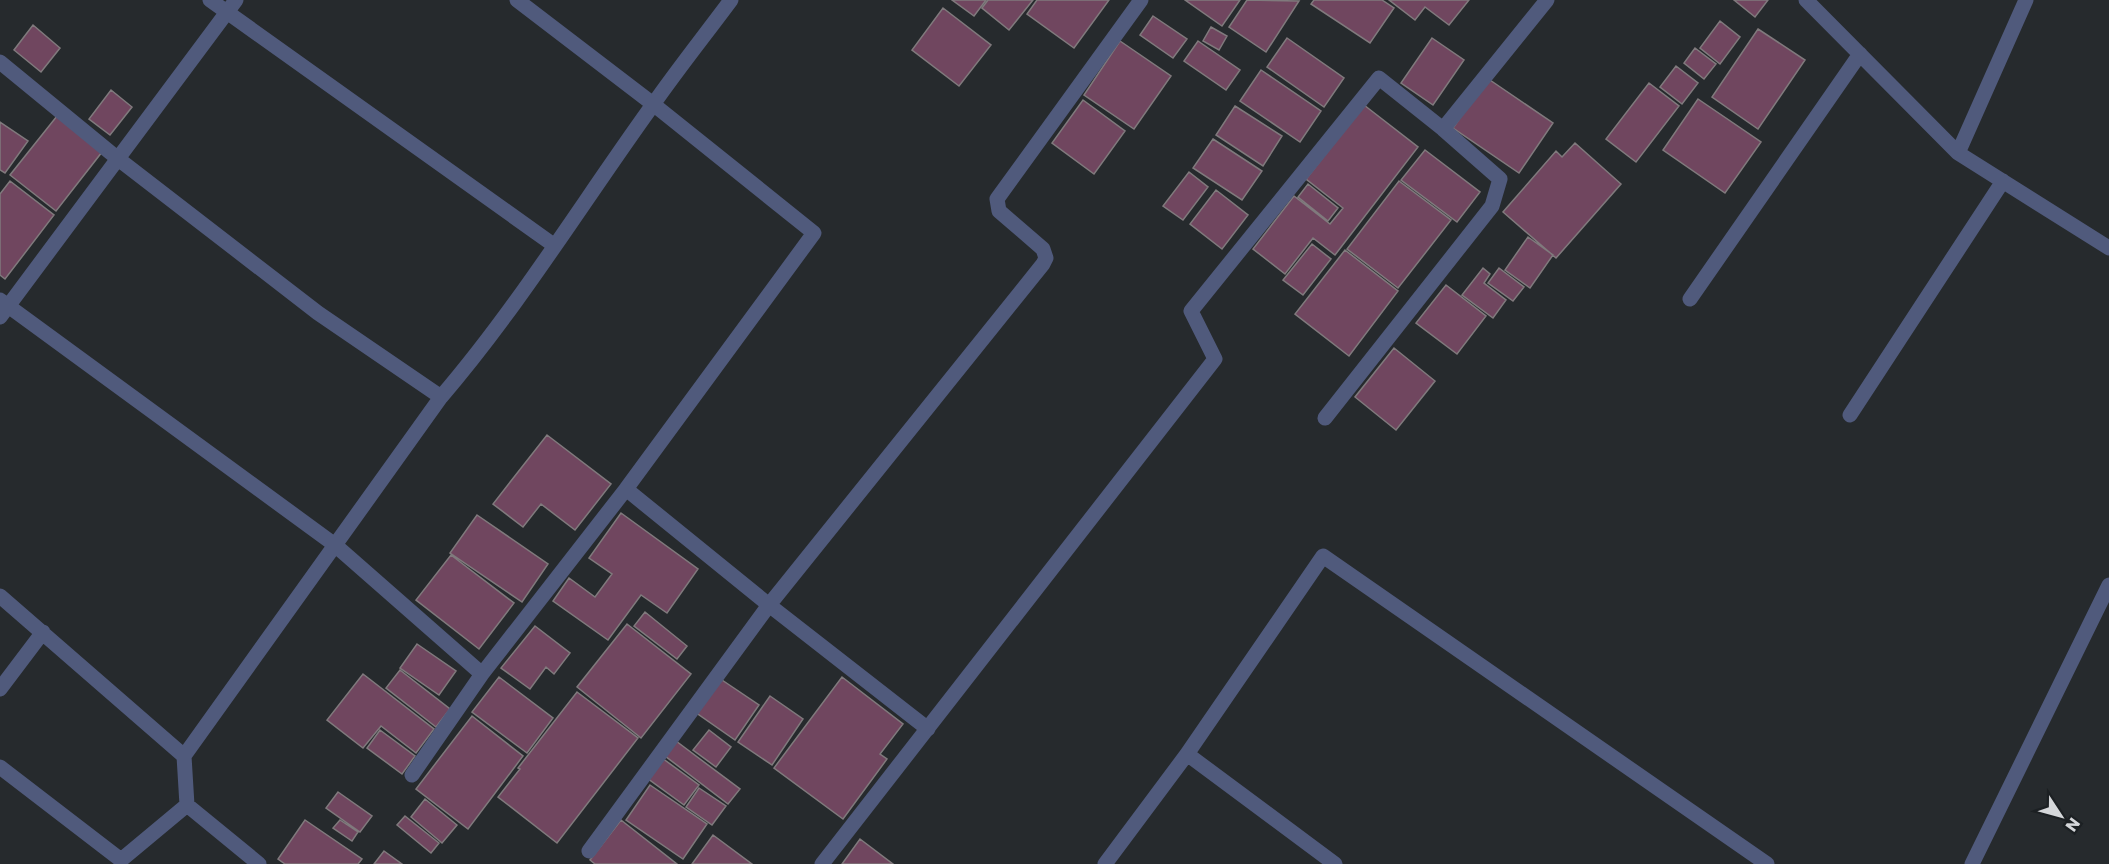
<svg xmlns="http://www.w3.org/2000/svg" width="2109" height="864" font-family="Poppins,sans-serif">
  <style>
    .building { fill: #70465f; stroke: #807a7d; stroke-width: 1.5 }
    .lines { fill: none; stroke-linecap: round; stroke-linejoin: round }
    .minor { stroke: #505a7c; stroke-width: 15 }
  </style>
  <rect width="100%" height="100%" fill="#262a2d"/>
  <path class="building" d="M952 0H986L974 16Z
    M988 0H1033L1009 30 982 8Z
    M1037 0H1109L1074 48 1027 14Z
    M1185 0H1240L1222 26Z
    M1247 0 1299 1 1266 52 1229 27Z
    M1314 0H1382L1394 8 1370 43 1311 4Z
    M1389 0H1469L1449 25 1425 7 1415 20Z
    M1734 0H1768L1755 17Z
    M943 8 991 45 959 86 912 50Z
    M1153 16 1187 39 1173 58 1140 35Z
    M1720 21 1740 37 1720 64 1700 48Z
    M33 25 60 48 41 72 14 50Z
    M1211 27 1227 36 1219 50 1203 41Z
    M1758 29 1805 60 1758 129 1712 97Z
    M1287 38 1344 78 1324 107 1267 67Z
    M1432 38 1464 60 1433 105 1401 83Z
    M1120 41 1171 76 1134 129 1084 95Z
    M1198 41 1240 70 1226 90 1184 61Z
    M1695 48 1716 64 1704 79 1684 63Z
    M1676 66 1698 83 1682 104 1660 87Z
    M1261 70 1321 111 1300 142 1240 101Z
    M1487 78 1553 123 1519 173 1453 128Z
    M1649 83 1679 106 1636 162 1606 139Z
    M111 90 132 107 110 135 89 119Z
    M1698 99 1761 142 1725 193 1663 150Z
    M1083 100 1125 131 1094 174 1052 143Z
    M1364 105 1418 147 1335 255 1313 238 1285 274 1253 249 1294 196 1330 224 1343 208 1306 179Z
    M1235 106 1282 136 1263 166 1216 135Z
    M57 116 102 152 56 211 10 175Z
    M0 122 28 141 5 173 0 170Z
    M1213 139 1262 171 1242 200 1193 168Z
    M1575 143 1621 184 1556 258 1503 212 1556 151 1562 157Z
    M1425 150 1480 192 1457 222 1401 180Z
    M1189 172 1208 187 1183 220 1163 206Z
    M10 181 54 215 5 279 0 275V194Z
    M1399 181 1451 220 1398 288 1347 249Z
    M1308 184 1338 208 1328 221 1298 197Z
    M1216 190 1248 215 1222 249 1190 224Z
    M1528 237 1553 255 1530 288 1505 270Z
    M1312 244 1331 259 1303 295 1283 280Z
    M1345 250 1398 291 1349 356 1295 314Z
    M1483 268 1490 274 1484 283 1506 300 1493 318 1462 295Z
    M1499 268 1524 287 1513 301 1488 283Z
    M1446 285 1486 316 1457 354 1416 323Z
    M1394 348 1435 381 1396 430 1355 397Z
    M547 435 611 484 575 530 541 504 523 527 493 504Z
    M621 513 698 569 667 613 641 595 608 640 553 601 569 578 595 597 612 574 589 558Z
    M477 515 548 564 522 602 450 553Z
    M451 555 514 603 479 649 416 600Z
    M645 612 687 646 677 659 634 626Z
    M627 624 691 674 641 738 577 687Z
    M535 626 570 653 554 674 546 667 530 689 501 668Z
    M417 644 456 671 439 695 400 668Z
    M400 670 450 709 436 727 386 688Z
    M363 674 434 729 416 753 381 726 363 748 327 720Z
    M499 677 553 718 527 753 472 712Z
    M842 677 903 724 880 754 887 759 843 819 774 768Z
    M719 678 759 705 735 740 695 712Z
    M577 692 638 738 557 843 498 797 520 769 518 768Z
    M770 696 803 719 772 765 738 742Z
    M472 716 523 756 468 829 416 789Z
    M380 730 415 756 402 774 367 748Z
    M709 730 731 747 716 767 693 750Z
    M676 741 740 789 728 804 665 756Z
    M662 758 699 785 684 805 647 778Z
    M650 785 707 824 683 859 626 820Z
    M699 788 726 806 712 825 686 807Z
    M338 792 372 816 360 832 326 808Z
    M425 799 457 825 442 843 411 817Z
    M405 816 439 843 431 853 397 825Z
    M305 820 362 859 358 864H285L278 859Z
    M340 820 358 832 352 841 333 828Z
    M621 820 677 864H595L590 860Z
    M713 835 752 864H692Z
    M860 839 893 864H842Z
    M384 851 402 864H374Z"/>
  <g class="lines">
    <path class="minor" d="M210 0 555 246
      M1806 0 1958 153 2109 248
      M0 62 117 158 318 313 441 397
      M1958 153 2026 0
      M1690 299 1860 54
      M0 300 335 545 482 674
      M0 317 236 0
      M1850 415 2003 181
      M1325 418 1492 206 1500 179 1443 129
      M626 489 769 605 928 729
      M0 596 184 756 187 805 259 864
      M0 689 43 632
      M1187 754 1335 864
      M184 756 441 397C519 306 582 203 652 106 677 70 705 35 731 0
      M0 767 121 860 187 805
      M412 775 482 674 626 489 814 233 653 104 517 0
      M589 851 769 605 1043 264 1046 258 1043 249 999 211 997 199 1141 0
      M822 864 1215 359 1191 311 1379 78 1443 129 1547 0
      M1105 864 1187 754 1323 556 1767 864
      M1972 864 2109 585"/>
  </g>
  <g transform="translate(2061 816) rotate(126)" stroke="#1c2023" stroke-width="4.5" paint-order="stroke">
  <path d="M0-4.5L10 22L0 15L-10 22Z" fill="#d5d7da"/>
  <text y="-9" font-size="16" font-weight="bold" text-anchor="middle" fill="#d5d7da">N</text>
  </g>
</svg>
